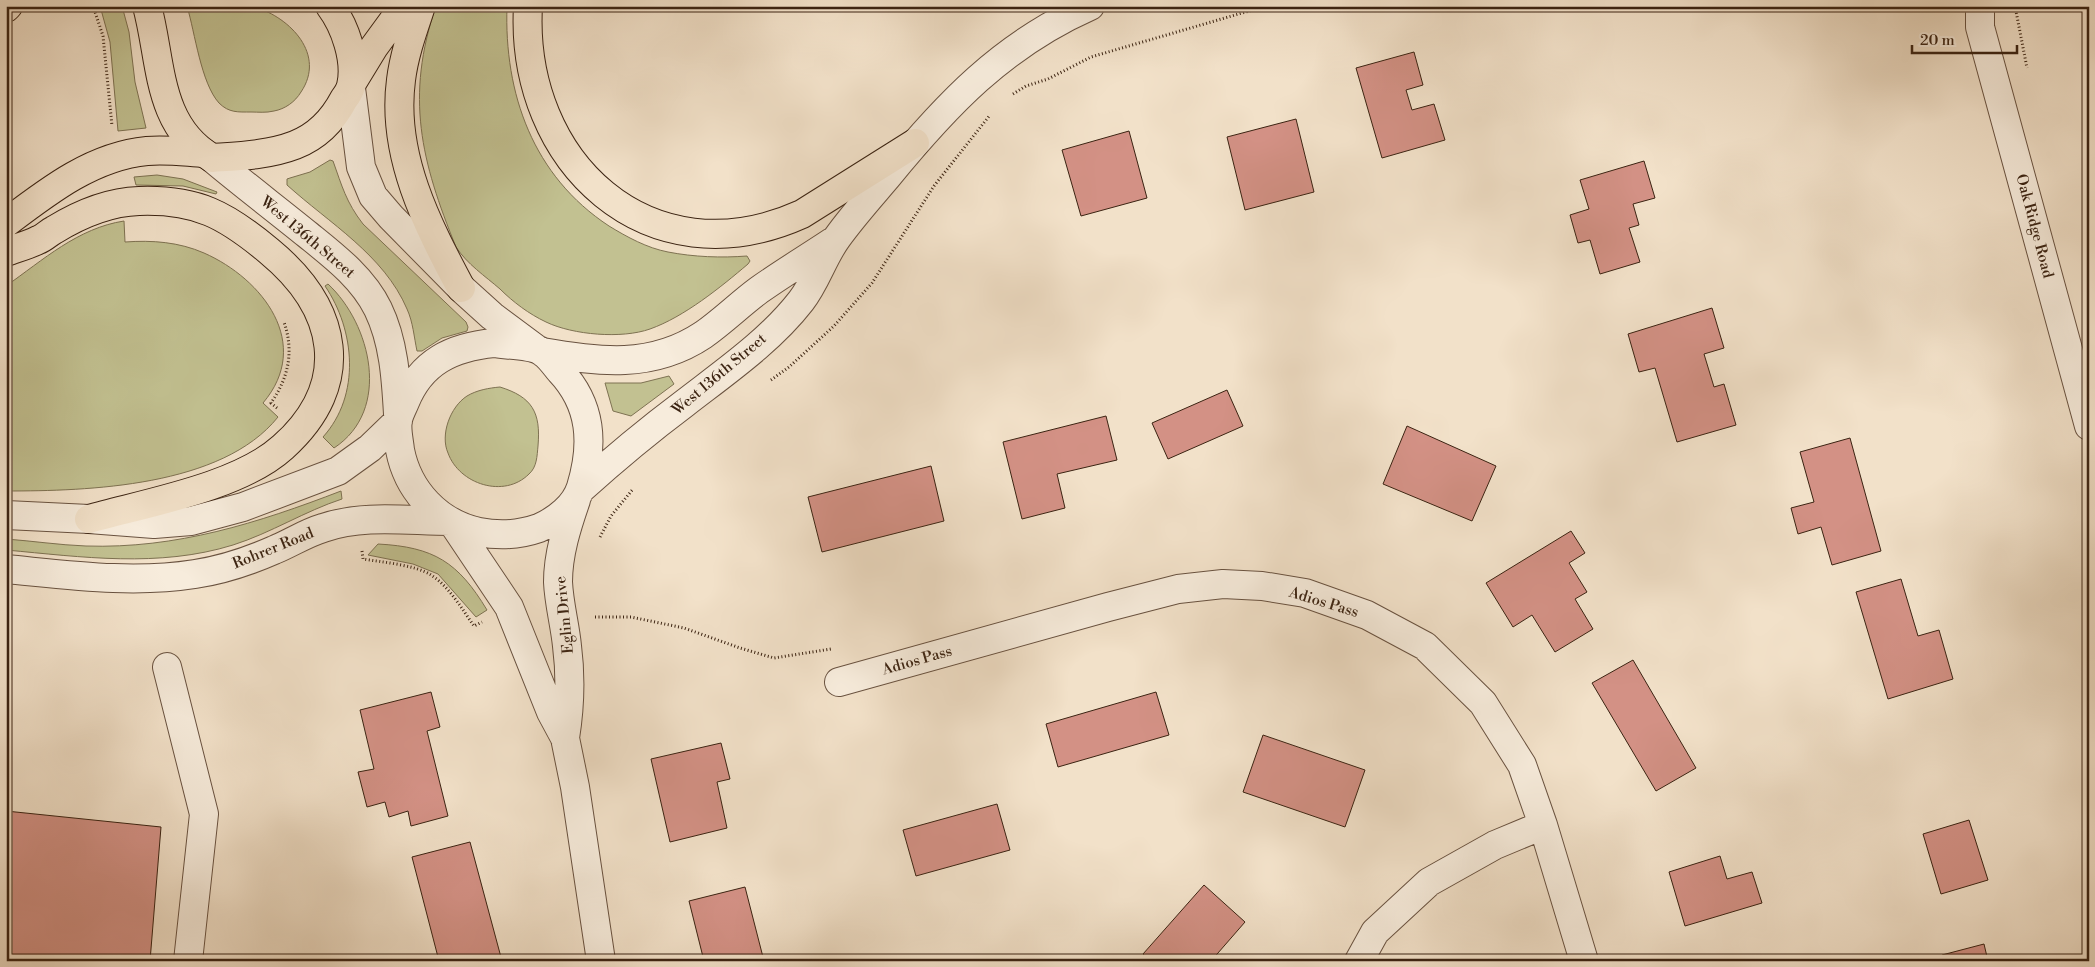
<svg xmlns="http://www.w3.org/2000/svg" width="2095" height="967" font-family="'Libre Bodoni',serif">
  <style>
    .green { fill: #c2c191; stroke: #7e7252 }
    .building { fill: #d39185; stroke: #3b2312 }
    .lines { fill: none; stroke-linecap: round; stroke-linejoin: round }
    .minor-casing { stroke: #695240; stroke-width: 30 }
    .major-casing { stroke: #3b2312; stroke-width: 30 }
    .highway-casing { stroke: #3b2312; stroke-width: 30 }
    .path { stroke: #3b2312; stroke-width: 3; stroke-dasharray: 1 2.5; stroke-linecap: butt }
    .minor { stroke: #f7ecdc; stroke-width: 28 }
    .major { stroke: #f2e1c9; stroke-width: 28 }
    .highway { stroke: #f2e1c9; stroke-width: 28 }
    .labels { text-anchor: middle; stroke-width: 4.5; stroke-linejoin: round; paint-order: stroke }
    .street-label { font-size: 15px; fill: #3b2312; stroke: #f7ecdc }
  </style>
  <rect width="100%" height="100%" fill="#f2e1c9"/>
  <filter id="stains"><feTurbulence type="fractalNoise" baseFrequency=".004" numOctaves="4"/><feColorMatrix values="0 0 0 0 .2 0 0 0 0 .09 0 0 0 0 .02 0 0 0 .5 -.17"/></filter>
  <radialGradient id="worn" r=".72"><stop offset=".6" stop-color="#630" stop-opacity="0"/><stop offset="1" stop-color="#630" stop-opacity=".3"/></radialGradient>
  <path class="green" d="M100 6H122L129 32 135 82 146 128 118 131 110 42Z
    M187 6C202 6 243 3 255 7 291 18 326 55 301 92 295 102 285 109 274 111 266 113 258 112 251 112 238 112 229 113 219 103 201 83 195 33 187 6Z
    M436 6H507C504 94 533 176 609 226 627 237 647 248 668 252 694 257 721 258 747 256L750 261 748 264C721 287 684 317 650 329 622 339 573 335 546 322 529 314 513 302 500 289 485 276 467 264 456 247 421 161 405 97 436 6Z
    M330 160 333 161C342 186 346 202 363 224L466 322 468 327 467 331 442 338 422 351H417C414 337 413 322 407 309 384 255 329 223 287 185V179L290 178 310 172Z
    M157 175 183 179 217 192 216 194 183 186 136 185 134 177Z
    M124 221 125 242C152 240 179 242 204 253 263 279 313 344 263 403L278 417C222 487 88 491 6 491V286C43 260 78 228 124 221Z
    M328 284C371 324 392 410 334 448L323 437C361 395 355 330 325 286Z
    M669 376 674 384 631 416 613 411 605 383H641Z
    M500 387C532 397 541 412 538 446 537 456 537 467 529 474 504 499 459 484 448 453 440 435 450 407 467 396 477 390 489 388 500 387Z
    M341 491 342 499C305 511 271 533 233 545 159 568 82 557 6 550V539C33 541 59 545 86 546 176 549 258 523 341 491Z
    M378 544C434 547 458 562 487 610L476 617 438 574 413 564 368 555Z"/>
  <path class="building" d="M1414 52 1423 85 1406 90 1412 110 1434 104 1445 140 1382 158 1356 68Z
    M1296 119 1314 192 1245 210 1227 137Z
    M1129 131 1147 198 1081 216 1062 150Z
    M1644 161 1655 198 1633 204 1639 225 1629 228 1640 262 1600 274 1590 240 1578 243 1570 215 1589 209 1580 180Z
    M1712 308 1724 348 1704 354 1714 387 1724 384 1736 425 1677 442 1655 368 1639 372 1628 334Z
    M1227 390 1243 426 1168 459 1152 423Z
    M1106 416 1117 460 1057 474 1065 508 1022 519 1003 442Z
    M1407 426 1496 466 1472 521 1383 484Z
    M1850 438 1881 551 1832 565 1821 527 1798 534 1791 508 1814 502 1800 452Z
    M931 466 944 521 822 552 808 497Z
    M1571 531 1585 553 1569 563 1587 592 1575 599 1593 629 1555 652 1532 615 1513 627 1486 583Z
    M1901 579 1918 636 1939 630 1953 679 1888 699 1856 592Z
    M1633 660 1696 768 1656 791 1592 683Z
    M431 692 440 727 427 731 448 816 411 826 408 811 389 817 385 802 367 807 358 772 374 769 360 710Z
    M1156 692 1169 735 1058 767 1046 724Z
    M1263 735 1365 770 1345 827 1243 792Z
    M721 743 730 779 717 782 727 828 670 842 651 759Z
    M997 804 1010 850 916 876 903 830Z
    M6 811 161 827 150 961H6Z
    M1969 820 1988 880 1941 894 1923 834Z
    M470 842 502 961H439L412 857Z
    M1720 856 1727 879 1752 872 1762 903 1685 926 1669 872Z
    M1204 885 1245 922 1211 961H1150L1143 954Z
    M745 887 764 961H704L689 901Z
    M1984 944 1988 961H1943L1942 955Z"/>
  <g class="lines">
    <defs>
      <path id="minor" d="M1980 6V27L2089 426
        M351 88 361 167 373 196 391 217 461 288 492 316 535 348
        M212 158C243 184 276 209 308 235 334 256 363 278 378 309 394 342 396 379 398 414
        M494 343C505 345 533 345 542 352 549 356 555 365 560 371 592 405 594 444 581 487 575 506 557 520 539 528 519 535 499 536 479 532 438 523 408 491 400 450 399 440 396 429 398 420 399 414 403 407 405 402 421 362 452 347 494 343Z
        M542 352C599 362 652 369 703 335 723 321 740 304 759 290 783 273 808 258 832 242
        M581 489C614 459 649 430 685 403 725 372 770 341 801 301 816 282 823 257 837 238 852 217 870 197 887 177 946 105 1002 45 1090 6
        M6 515 89 519 154 524 191 521 243 507 338 471 370 448 398 421
        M452 522 509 607 551 712 565 738 575 787 601 961
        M6 569C69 575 132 584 195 574 222 570 249 561 274 550 291 543 306 533 323 528 364 514 408 521 450 521
        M167 667 204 814 188 961
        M839 682 1108 607 1178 589 1223 584 1262 586 1305 593 1367 615 1425 646 1483 703 1522 765 1543 825 1584 961
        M565 738C570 707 571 677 567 646 565 625 559 604 558 582 558 554 567 526 576 500
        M1359 961 1375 932 1429 882 1495 845 1543 825"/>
      <path id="major" d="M147 6C162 61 156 125 212 158 240 156 269 155 295 145 318 136 333 120 344 99 347 95 350 90 351 86 357 60 345 26 330 6"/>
      <path id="highway" d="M421 6C413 30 404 55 401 80 391 155 427 224 461 288
        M528 6C519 162 649 283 802 214L915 143
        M6 8 8 6
        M352 83 374 47 404 6
        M6 223C48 191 93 156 147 151 166 149 186 152 204 153
        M6 252C17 248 28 245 38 240 44 238 48 233 54 230 80 214 108 202 139 201 197 199 226 215 269 251 338 308 354 383 283 447 239 487 146 503 89 519"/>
    </defs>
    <use href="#minor" class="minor-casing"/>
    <use href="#major" class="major-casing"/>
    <use href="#highway" class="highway-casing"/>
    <path class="path" d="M93 6 103 36 112 126
      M2015 6 2027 68
      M1013 94 1026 86 1048 79 1091 57 1266 6
      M771 380 789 367 834 326 872 283 934 186 990 115
      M277 408 271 403C289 377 294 351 284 322
      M600 537 611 516 633 489
      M362 551 363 559C381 562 416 565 431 575 449 586 462 609 474 626L482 622
      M595 617H631L684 628 740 648 774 658 831 649"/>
    <use href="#minor" class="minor"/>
    <use href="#major" class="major"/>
    <use href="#highway" class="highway"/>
  </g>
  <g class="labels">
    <g class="street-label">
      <text transform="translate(2035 226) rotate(75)" y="5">Oak Ridge Road</text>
      <text transform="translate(308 237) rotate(40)" y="5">West 136th Street</text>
      <text transform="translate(719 374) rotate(-40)" y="5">West 136th Street</text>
      <text transform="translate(273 548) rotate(-22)" y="5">Rohrer Road</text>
      <text transform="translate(1324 602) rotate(17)" y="5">Adios Pass</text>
      <text transform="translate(564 615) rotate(-96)" y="5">Eglin Drive</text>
      <text transform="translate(917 660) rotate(-16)" y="5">Adios Pass</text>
    </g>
  </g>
  <rect width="2095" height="967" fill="none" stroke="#f2e1c9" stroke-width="25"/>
  <rect x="8" y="8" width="2080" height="952" fill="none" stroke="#3b2312" stroke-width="2.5"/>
  <rect x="12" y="12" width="2070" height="942" fill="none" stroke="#3b2312"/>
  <path d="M1912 45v8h105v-8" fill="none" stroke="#3b2312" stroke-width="2.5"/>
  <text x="1920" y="45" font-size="15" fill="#3b2312" stroke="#f7ecdc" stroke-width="4" paint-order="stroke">20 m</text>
  <rect width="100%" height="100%" filter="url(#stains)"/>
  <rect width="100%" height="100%" fill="url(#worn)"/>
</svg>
